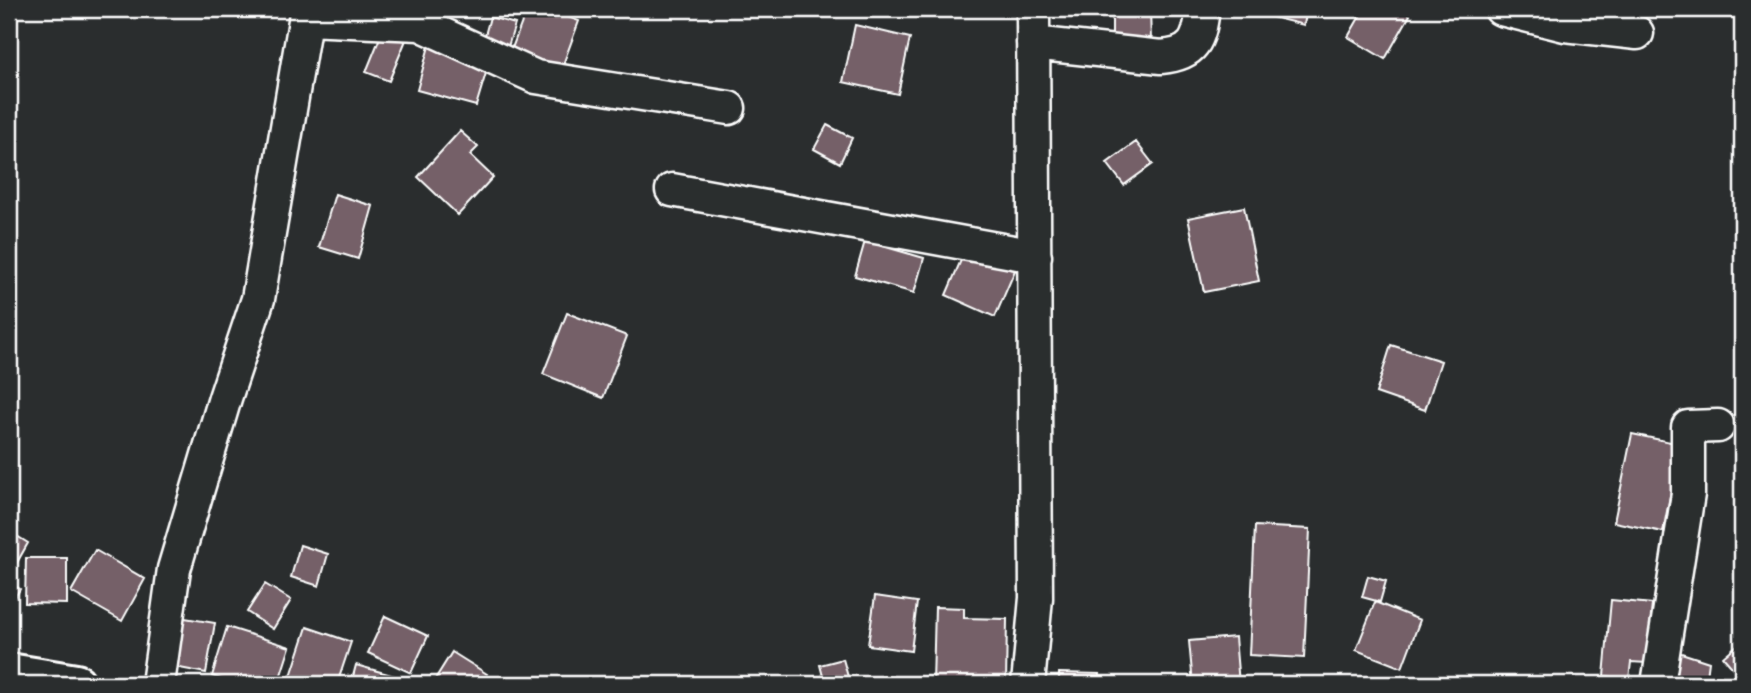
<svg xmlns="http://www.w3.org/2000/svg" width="1751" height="693" font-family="'Indie Flower',sans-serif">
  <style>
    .building { fill: #746168; stroke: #fff; stroke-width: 2 }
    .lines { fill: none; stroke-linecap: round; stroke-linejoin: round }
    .minor-casing { stroke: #fff; stroke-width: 37 }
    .major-casing { stroke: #fff; stroke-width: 44 }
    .minor { stroke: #2a2d2e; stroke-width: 32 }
    .major { stroke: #2a2d2e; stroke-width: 38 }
  </style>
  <rect width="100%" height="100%" fill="#2a2d2e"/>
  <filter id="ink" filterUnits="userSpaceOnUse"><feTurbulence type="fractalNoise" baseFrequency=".0143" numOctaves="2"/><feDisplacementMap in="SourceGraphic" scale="14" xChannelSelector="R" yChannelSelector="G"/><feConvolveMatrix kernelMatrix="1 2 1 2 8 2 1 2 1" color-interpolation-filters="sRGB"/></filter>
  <g filter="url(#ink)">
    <path class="building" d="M527 9H547L579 21 561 70 511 51Z
      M1096 9H1150L1151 41 1112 42V12H1096Z
      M1252 9H1307L1304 25 1252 12Z
      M1364 9H1400L1410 15 1385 59 1348 37Z
      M490 17 515 24 506 53 482 46Z
      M855 25 910 38 898 94 843 82Z
      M383 30 406 40 389 81 366 72Z
      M429 46 489 63 476 106 417 90Z
      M827 125 852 138 840 163 814 149Z
      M460 131 478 147 470 155 493 177 458 215 418 177Z
      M1136 142 1153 164 1124 185 1107 163Z
      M335 194 373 206 358 259 319 247Z
      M1244 207 1259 281 1204 292 1188 218Z
      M865 241 924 258 914 293 855 276Z
      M967 246 1016 268 995 317 946 295Z
      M567 313 627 336 603 398 543 374Z
      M1391 345 1441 361 1425 410 1376 393Z
      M1632 434 1680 444 1663 532 1614 522Z
      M1255 526 1310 529 1304 658 1249 655Z
      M9 531 28 543 11 573 9 571Z
      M300 545 328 554 319 586 291 577Z
      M95 550 145 579 122 621 71 592Z
      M26 558H67V604L25 603Z
      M1368 576 1386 581 1380 602 1362 597Z
      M9 582 20 589 9 607Z
      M265 584 291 600 273 629 247 612Z
      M875 596 917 602 911 651 868 645Z
      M1611 600 1652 604 1647 663 1631 662 1629 679 1604 676Z
      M1375 602 1420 620 1402 668 1356 650Z
      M935 607 964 608V618L1007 619 1006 684H933Z
      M173 616 215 623 206 673 164 665Z
      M385 616 428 636 411 673 368 653Z
      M227 627 290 647 278 684H233V683L212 676Z
      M307 627 351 642 337 684H305L290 679Z
      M1235 637 1239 684H1193L1189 641Z
      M1742 641V670L1738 674 1723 657Z
      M1669 649 1709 662 1706 684H1665Z
      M452 652 487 674 481 684H432Z
      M843 659 850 684H825L820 665Z
      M356 665 416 682 415 684H351Z
      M1059 673 1100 674 1099 684H1059Z"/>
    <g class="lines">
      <defs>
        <path id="minor" d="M1501 9 1565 25 1637 33
          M305 19 420 24 536 77 729 108
          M1033 43 1161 57C1195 54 1199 40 1203 9
          M672 190 1035 256
          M158 684 174 569 225 398 258 299 307 9
          M1028 684 1036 598 1033 9
          M1658 684 1688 494V427L1718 426"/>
        <path id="major" d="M9 673 76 684"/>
      </defs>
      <use href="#minor" class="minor-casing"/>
      <use href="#major" class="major-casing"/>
      <use href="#minor" class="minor"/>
      <use href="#major" class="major"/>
    </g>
  </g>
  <rect width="1751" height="693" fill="none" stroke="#2a2d2e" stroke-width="35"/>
  <rect x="18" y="18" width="1716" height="658" fill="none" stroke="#fff" stroke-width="2.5" filter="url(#ink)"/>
</svg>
